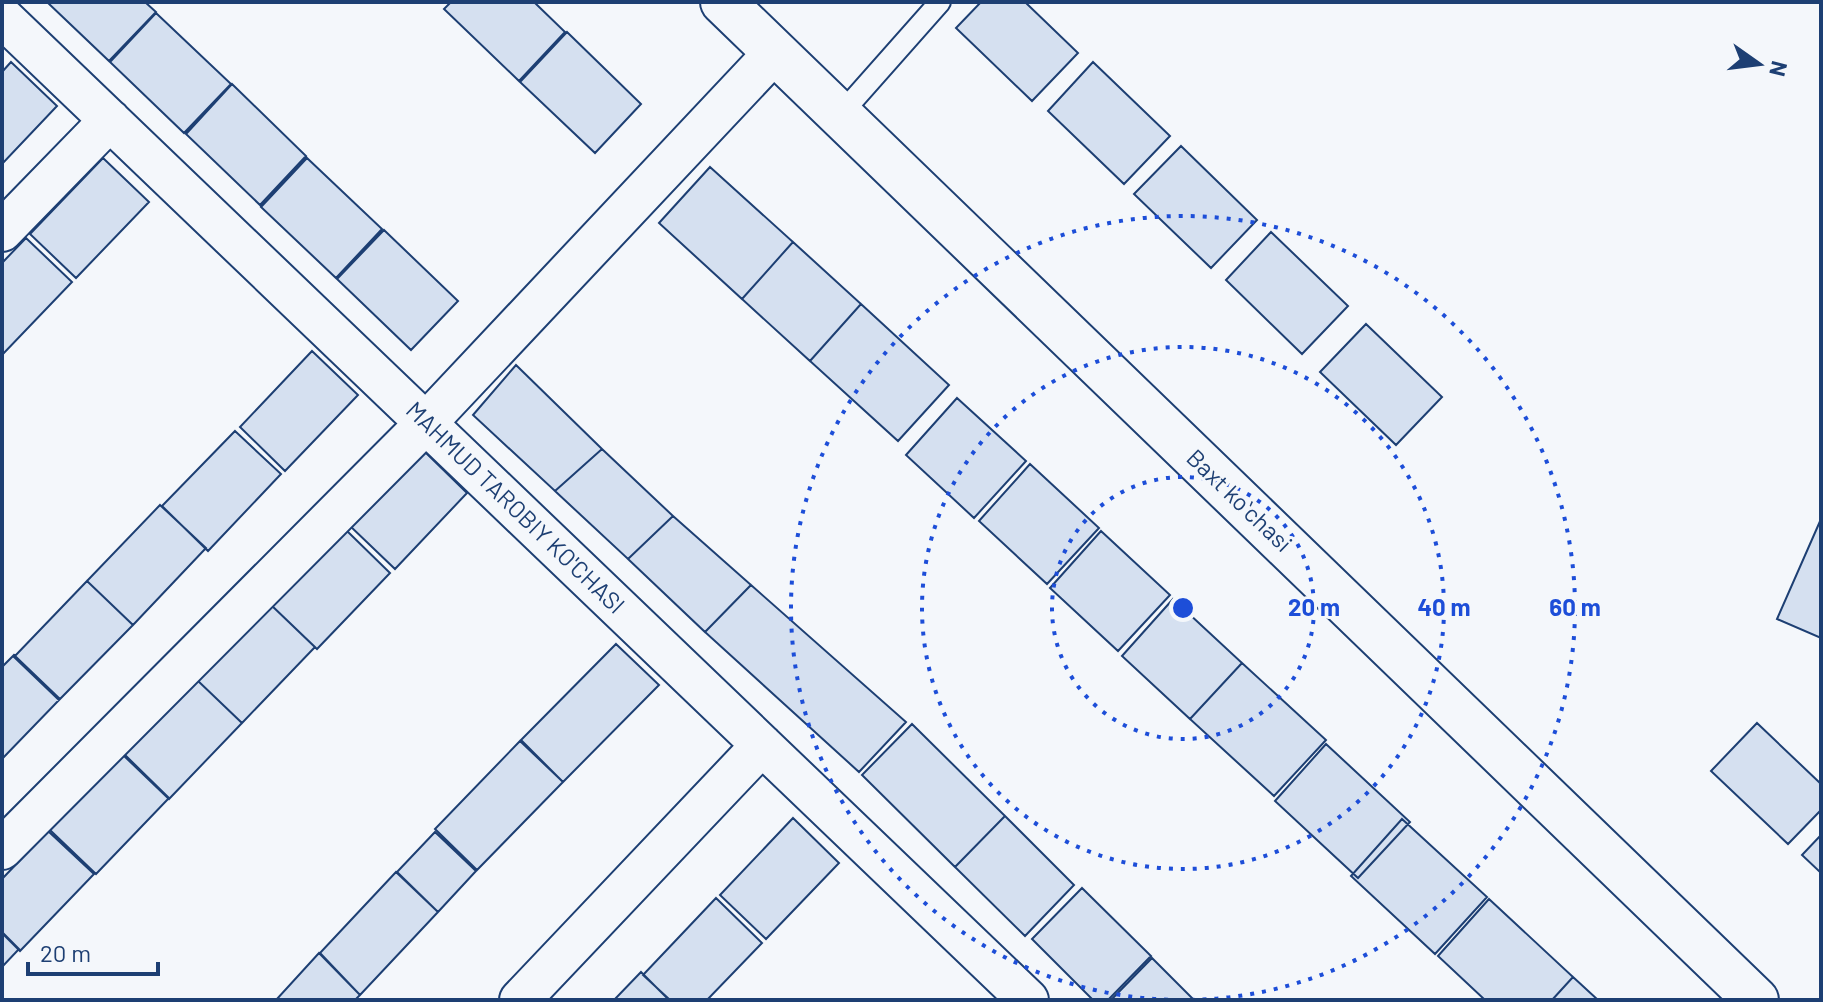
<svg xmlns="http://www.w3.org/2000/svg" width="1823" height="1002" font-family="Barlow,sans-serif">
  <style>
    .building { fill: #d5e0f0; stroke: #1d3f73; stroke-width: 2 }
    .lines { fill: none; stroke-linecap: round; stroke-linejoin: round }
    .service-casing { stroke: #1d3f73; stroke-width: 24 }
    .minor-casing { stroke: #1d3f73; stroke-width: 44 }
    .secondary-casing { stroke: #1d3f73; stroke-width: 48 }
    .service { stroke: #f4f7fb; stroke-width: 20 }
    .minor { stroke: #f4f7fb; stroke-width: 40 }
    .secondary { stroke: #f4f7fb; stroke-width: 44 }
    .ring { fill: none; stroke: #1d4ed8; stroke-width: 4; stroke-dasharray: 4 8 }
    .labels { text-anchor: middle; stroke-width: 6; stroke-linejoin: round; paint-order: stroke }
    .street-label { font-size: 24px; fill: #1d3f73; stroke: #f4f7fb }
    .centre { fill: #1d4ed8; stroke: #f4f7fb; stroke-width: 4 }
    .ring-label { font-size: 24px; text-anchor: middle; font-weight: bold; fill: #1d4ed8; stroke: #f4f7fb; stroke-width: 6; stroke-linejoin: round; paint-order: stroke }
  </style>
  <rect width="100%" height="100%" fill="#f4f7fb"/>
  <path class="building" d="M47 2H145L156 12 109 61Z
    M451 2H534L565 32 519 81 444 9Z
    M981 2H1025L1078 53 1032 101 956 28Z
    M156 13 231 84 184 133 110 62Z
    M567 32 641 104 595 153 520 82Z
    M11 62 57 106 2 164V72Z
    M1093 62 1170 136 1124 184 1048 111Z
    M232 84 306 156 260 205 186 134Z
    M1181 146 1257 220 1211 268 1134 194Z
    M103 158 149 202 76 278 30 234Z
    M307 158 382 229 336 278 261 207Z
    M710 167 793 242 742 299 659 223Z
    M384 230 458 301 411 350 337 279Z
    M1271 232 1348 306 1302 354 1226 280Z
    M26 238 72 282 2 355V263Z
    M793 242 861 304 810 361 742 299Z
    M861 304 949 385 898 441 810 361Z
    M1366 324 1442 397 1396 445 1320 372Z
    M312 351 358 395 285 471 240 427Z
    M516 365 602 449 555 491 473 415Z
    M957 398 1026 461 974 518 906 455Z
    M235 431 281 474 208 551 162 506Z
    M422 449 467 493 395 569 349 525Z
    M602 449 673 516 628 559 555 491Z
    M1030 464 1099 528 1047 584 979 521Z
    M160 505 206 548 133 625 87 581Z
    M673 516 751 585 705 632 628 559Z
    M1821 519V638L1777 619Z
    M345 529 390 573 317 649 271 605Z
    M1101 531 1170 595 1118 651 1050 588Z
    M87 581 133 625 59 700 14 657Z
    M751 585 906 722 859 772 705 632Z
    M1173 599 1242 663 1190 719 1122 656Z
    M269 603 315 647 242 723 196 679Z
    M616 644 659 685 563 782 521 740Z
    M14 655 60 699 2 759V667Z
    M1242 663 1326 740 1274 796 1190 719Z
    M196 679 242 723 169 799 123 755Z
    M1757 723 1821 784V810L1788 844 1711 771Z
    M912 724 1005 816 955 867 862 775Z
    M520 741 563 782 477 870 435 829Z
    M1326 744 1410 822 1358 878 1275 801Z
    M123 753 169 798 96 874 50 830Z
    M1005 816 1074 885 1025 936 955 867Z
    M793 818 839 863 766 939 720 895Z
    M1402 819 1487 897 1435 954 1351 876Z
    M48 831 94 874 20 951 2 933V879Z
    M435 832 476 871 438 912 397 872Z
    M1821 835V873L1802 855Z
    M396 872 438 912 360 995 320 953Z
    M1082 888 1151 956 1108 1000H1093L1032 939Z
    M716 898 762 943 707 1000H670L643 975Z
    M1489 899 1573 977 1552 1000H1485L1438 956Z
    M2 932 19 949 2 967Z
    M319 953 360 995 355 1000H276Z
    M1152 958 1194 1000H1111Z
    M641 972 669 1000H614Z
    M1573 977 1598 1000H1552Z"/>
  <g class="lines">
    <defs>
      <path id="service" d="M840 115 940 2"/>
      <path id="minor" d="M2 17 1028 1000
        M2 231 110 120
        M2 849 426 423 775 52
        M520 1000 762 745"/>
      <path id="secondary" d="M723 2 1756 1000"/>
    </defs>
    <use href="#service" class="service-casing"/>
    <use href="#minor" class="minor-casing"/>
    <use href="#secondary" class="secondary-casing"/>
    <use href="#service" class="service"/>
    <use href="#minor" class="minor"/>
    <use href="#secondary" class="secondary"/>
  </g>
  <g class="ring">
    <circle cx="1183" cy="608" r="131"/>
    <circle cx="1183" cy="608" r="261"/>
    <path d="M1180 1000A392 392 0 1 1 1186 1000"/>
  </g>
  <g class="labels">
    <g class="street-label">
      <text transform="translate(1239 501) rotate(44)" y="8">Baxt koʻchasi</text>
      <text transform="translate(515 508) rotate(44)" y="8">MAHMUD TAROBIY KO'CHASI</text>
    </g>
  </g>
  <circle cx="1183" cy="608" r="12" class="centre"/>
  <g class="ring-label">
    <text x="1314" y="616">20 m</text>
    <text x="1444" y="616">40 m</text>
    <text x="1575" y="616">60 m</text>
  </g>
  <rect width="1823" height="1002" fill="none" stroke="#1d3f73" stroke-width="8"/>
  <g transform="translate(1759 64) rotate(104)" stroke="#f4f7fb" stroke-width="6" paint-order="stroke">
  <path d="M0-6L14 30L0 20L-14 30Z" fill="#1d3f73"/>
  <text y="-12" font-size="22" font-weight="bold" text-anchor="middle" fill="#1d3f73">N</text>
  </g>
  <path d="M28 962v12h130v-12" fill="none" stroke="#1d3f73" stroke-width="4"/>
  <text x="40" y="962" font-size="24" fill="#1d3f73" stroke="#f4f7fb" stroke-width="6" paint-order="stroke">20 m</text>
</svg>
